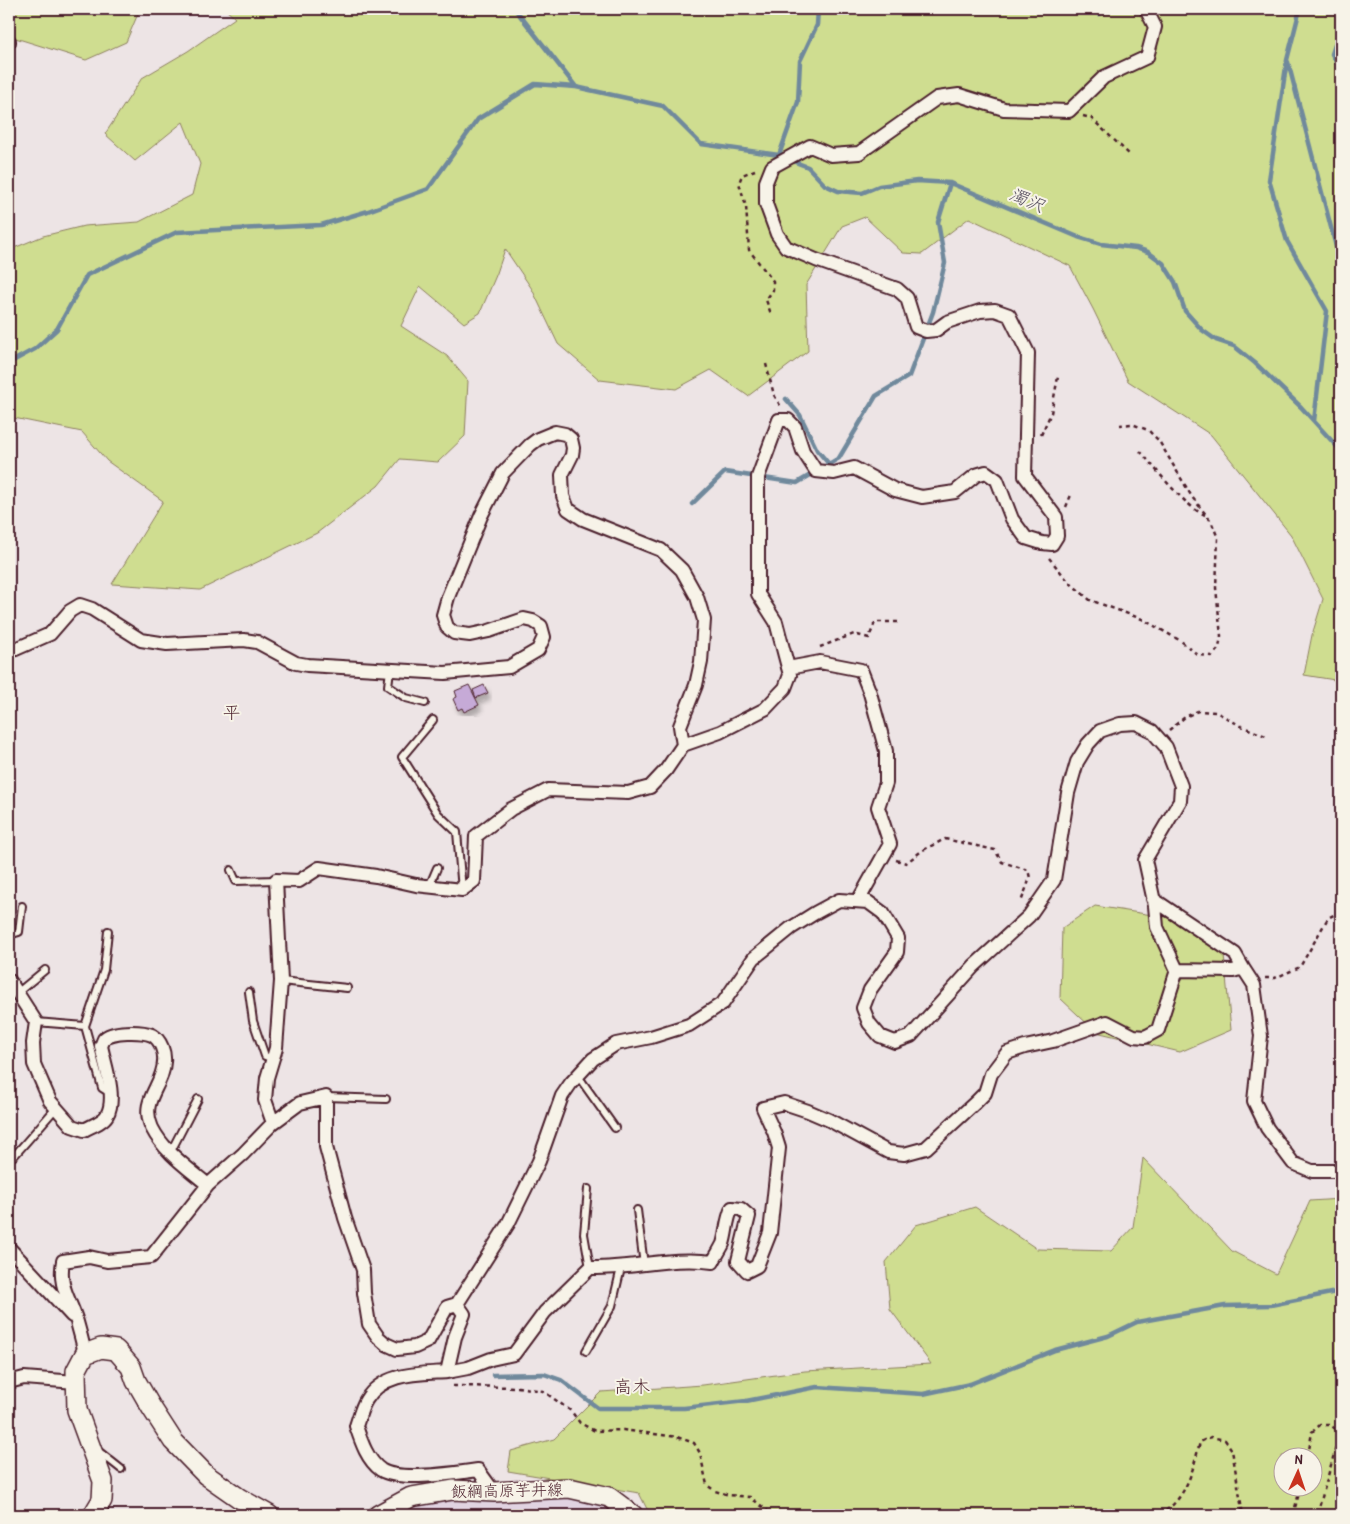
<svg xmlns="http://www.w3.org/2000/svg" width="1350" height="1524" font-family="'Patrick Hand','Klee One',sans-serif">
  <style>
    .built { fill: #e1d3e1 }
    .green { fill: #cfdd90; stroke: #8c7e5e; fill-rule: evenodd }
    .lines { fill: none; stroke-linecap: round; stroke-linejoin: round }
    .stream { stroke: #6f899c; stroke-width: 4.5 }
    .building { fill: #c6aad7; stroke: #4a1f2b; filter: url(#shadow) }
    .service-casing { stroke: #4a1f2b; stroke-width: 10 }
    .minor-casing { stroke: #4a1f2b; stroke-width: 16 }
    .secondary-casing { stroke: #4a1f2b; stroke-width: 22 }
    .path { stroke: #4a1f2b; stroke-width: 2.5; stroke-dasharray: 4 4; stroke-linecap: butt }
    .service { stroke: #f7f3e8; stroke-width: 6 }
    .minor { stroke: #f7f3e8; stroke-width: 12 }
    .secondary { stroke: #f7f3e8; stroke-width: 19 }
    .labels { text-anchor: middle; stroke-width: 4; stroke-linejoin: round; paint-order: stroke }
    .street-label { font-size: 16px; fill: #4a1f2b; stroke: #f7f3e8 }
    .water-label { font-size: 18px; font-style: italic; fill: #5c5464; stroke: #f7f3e8 }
    .neighbourhood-label { font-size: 18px; fill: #4a1f2b; stroke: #f7f3e8 }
  </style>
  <defs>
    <filter id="shadow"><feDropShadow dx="3" dy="5.5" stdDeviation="2.5" flood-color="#0004"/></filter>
  </defs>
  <rect width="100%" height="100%" fill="#ede4e5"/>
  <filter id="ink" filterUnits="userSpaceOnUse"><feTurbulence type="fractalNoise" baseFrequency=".02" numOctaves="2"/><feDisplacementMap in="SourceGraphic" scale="10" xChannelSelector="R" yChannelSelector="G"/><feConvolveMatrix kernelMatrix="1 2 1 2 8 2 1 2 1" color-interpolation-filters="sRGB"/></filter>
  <g filter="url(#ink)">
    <path class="built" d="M578 1494 606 1503 618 1515H402L423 1503 444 1497 482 1501Z"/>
    <path class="green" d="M9 9H140L126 42 86 60 9 36Z
      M225 9H1341V681L1304 675 1312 635 1323 599 1291 535 1211 435 1128 381 1093 309 1070 266 969 218 922 254 903 253 865 217 842 226 806 285 808 351 748 396 711 370 676 389 600 380 558 344 532 289 505 249 497 273 480 313 464 323 420 286 401 326 447 356 468 381 465 436 438 462 400 459 378 486 317 533 200 590 112 584 163 501 107 461 82 432 9 417V250L43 236 84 226 139 222 192 195 200 164 183 122 135 161 105 134 142 78 188 51 235 18Z
      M1095 906 1197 922 1224 955 1231 1030 1180 1052 1096 1032 1060 998 1062 928Z
      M1143 1158 1232 1251 1276 1274 1310 1201 1341 1199V1515H650L639 1493 508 1471 511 1451 554 1439 601 1392 703 1385 805 1371 931 1364 890 1309 886 1262 916 1225 975 1207 1037 1249 1111 1251 1133 1227ZM1282 1456H1312V1486H1282Z"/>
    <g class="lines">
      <path class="stream" d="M515 9 576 87 663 106 701 144 779 155
        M1088 9 1099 14 1108 9
        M1300 9 1287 60 1269 180 1287 241 1327 311 1314 421
        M1341 32 1338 36 1332 54 1341 71
        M1288 62 1341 266
        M783 157 779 155 798 102 800 61 817 25 818 9
        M790 160 808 167 825 185 838 191 862 193 879 186 917 181 950 183 1078 237 1101 244 1136 248 1148 252 1163 263 1175 282 1185 311 1202 330 1216 340 1234 346 1255 363 1301 407 1341 451
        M9 363 35 349 57 329 87 275 177 232 321 225 368 211 428 189 478 119 535 84 576 87
        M786 399 800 415 817 450 829 464
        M692 504 725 472 797 483 839 458 876 396 909 376 933 312 945 263 938 222 950 183
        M493 1375 544 1374 561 1380 598 1408H684L746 1401 817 1387 923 1394 970 1384 1055 1350 1108 1336 1137 1322 1225 1306 1271 1305 1341 1291"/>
    </g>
    <path class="building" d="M469 685 479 705 464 712 462 708 458 710 453 699 457 697 455 691Z
      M484 685 488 693 476 698 473 690Z"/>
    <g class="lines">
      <defs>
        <path id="service" d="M390 670 388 686 406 698 425 703
          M433 720 402 757 438 814 457 832 462 890
          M231 870 236 881 276 880
          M425 884 431 882 437 868
          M9 935 19 932 22 906
          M281 981 347 988
          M249 992 253 1021 265 1056 273 1059
          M17 993 45 970
          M36 1022 85 1026 102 1088 110 1093
          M85 1026 104 970 108 931
          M578 1076 615 1128
          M326 1097 386 1099
          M170 1153 198 1099
          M9 1154 14 1156 56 1108
          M588 1189 584 1234 590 1268
          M637 1210 644 1265
          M586 1351 612 1306 621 1268
          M97 1450 121 1469"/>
        <path id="minor" d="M9 41V42
          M9 652 50 634 70 611 80 605 92 609 141 640 167 644 244 640 257 642 296 663 307 665 445 673 509 667 538 650 544 637 541 626 533 621 524 619 489 631 470 635 454 633 447 627 443 615 448 597 481 516 503 473 530 445 538 439 555 432 565 434 571 439 573 448 572 455 562 475 563 496 568 509 583 519 661 550 682 570 697 597 704 620 701 662 696 685 680 726 683 745
          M788 668 820 662 861 670 870 693 886 751V783L878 807 890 844 858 901
          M1153 899 1235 954 1243 968
          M1177 970 1233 971 1243 968 1254 985 1261 1036 1254 1101 1267 1128 1293 1163 1312 1171H1341
          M9 980 36 1022 33 1043 34 1064 50 1101 72 1126 84 1130C91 1126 103 1122 107 1115 117 1098 105 1065 101 1046 102 1044 103 1041 104 1039 111 1030 142 1031 152 1035 161 1040 165 1053 164 1062 163 1087 139 1100 152 1128 164 1152 188 1168 208 1185
          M273 1123 265 1100 267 1078 276 1048 281 981 276 880 299 881 319 868 376 876 416 885 462 890 474 881 476 836 511 809 548 790 628 793 650 787 666 770 683 745 720 732 765 709 785 688 790 675 776 622 758 594V477L779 420H788L795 427 803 451 816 471 834 473 854 468 895 490 922 497 955 492 976 475 986 472 997 480 1012 519 1026 538 1042 543 1052 544 1057 536 1056 517 1025 476 1028 353 1009 315 995 310 980 311 947 322 936 330 926 331 916 327 907 298 897 289 816 260 786 247 777 234 766 204V182L772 167 810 146 831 155 859 153 937 98 959 95 1004 109 1069 111 1104 77 1147 57 1155 27 1146 9
          M9 1248 72 1316
          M457 1304 464 1314 455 1337 447 1372C418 1374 383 1372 366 1400 361 1408 359 1418 356 1426 361 1441 367 1460 381 1470 400 1482 456 1473 478 1470L494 1492
          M85 1354C83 1343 80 1333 77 1322 70 1298 58 1287 63 1261L89 1257 107 1261 151 1257 208 1185 243 1154 273 1123 300 1103 326 1097V1147L345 1218 363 1270 364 1293 369 1324 378 1337 386 1344 397 1349 415 1347 428 1341 447 1307 457 1304 508 1224 539 1161 562 1096 571 1083 593 1059 616 1044 651 1037 689 1025 723 1003 754 958 791 928 815 913 839 900 868 902 883 913 898 938 897 952 870 990 863 1008 869 1023 880 1036 895 1042 911 1036 974 966 1029 916 1054 880 1068 793 1077 762 1088 744 1100 731 1120 724 1136 723 1152 731 1166 747 1181 786 1180 801 1145 860 1155 906 1157 927 1177 970 1158 1030 1145 1037 1134 1036 1107 1022 1053 1041 1025 1047 1007 1053 991 1074 985 1093 976 1102 926 1148 904 1154 888 1152 829 1120 808 1111 784 1103 763 1108 774 1132 779 1148 770 1233 757 1266 747 1271 738 1261 749 1216 741 1209 732 1208C726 1221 727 1231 723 1244 720 1250 716 1256 713 1262 672 1256 631 1269 590 1268L545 1312 514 1354 491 1359 468 1368 447 1372
          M9 1382 24 1378 76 1382"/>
        <path id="secondary" d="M93 1515 102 1500 103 1481 77 1410 76 1371 85 1354 101 1348 116 1350 131 1367 136 1381 151 1407 173 1441 206 1475 239 1498 269 1515
          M378 1515 411 1497 453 1490 494 1492 569 1488 609 1497 633 1515"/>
      </defs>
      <use href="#service" class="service-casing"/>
      <use href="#minor" class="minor-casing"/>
      <use href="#secondary" class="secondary-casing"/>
      <path class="path" d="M1083 116 1091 118 1131 156
        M755 170 742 175 739 183 746 206 749 250 773 281V290L766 300 771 314
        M766 364 774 395 781 407
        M1041 435 1051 413 1058 377
        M1140 451C1155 468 1185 507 1205 515
        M1066 507 1071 495
        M1049 558 1069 582 1090 600 1142 619 1181 641 1198 655 1212 656 1219 648 1221 636 1216 588 1218 538 1211 521 1192 497 1159 441 1148 430 1132 424 1120 425
        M820 647 854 634 869 638 875 622H900
        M1169 730 1185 717 1198 711 1216 712 1241 726 1268 737
        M896 860 906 863 923 850 945 839 995 850 1002 862 1028 870 1030 878 1021 902
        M1265 978H1275L1300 967 1328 918 1341 911
        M453 1386 518 1387 543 1391 571 1411 580 1423 595 1431 623 1430 677 1437 694 1443 700 1453 707 1485 715 1491 729 1495 750 1497 773 1515
        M1308 1456 1312 1432 1320 1425H1330L1337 1430 1338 1440 1317 1515
        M1159 1515C1187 1500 1193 1469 1200 1442L1211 1437 1225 1440 1232 1450 1243 1515
        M1293 1515 1301 1486"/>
      <use href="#service" class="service"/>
      <use href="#minor" class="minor"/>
      <use href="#secondary" class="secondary"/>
    </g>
  </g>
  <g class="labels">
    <g class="street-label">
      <text transform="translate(507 1490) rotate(-1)" y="6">飯綱高原芋井線</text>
    </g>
    <g class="water-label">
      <text transform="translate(1027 200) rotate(23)" y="6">濁沢</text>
    </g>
    <g class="neighbourhood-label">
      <text x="232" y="719">平</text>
      <text x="632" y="1393">高木</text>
    </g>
  </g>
  <rect width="1350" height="1524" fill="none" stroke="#f7f3e8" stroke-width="30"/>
  <rect x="15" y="15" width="1320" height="1494" fill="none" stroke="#4a1f2b" stroke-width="2" filter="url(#ink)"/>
  <g transform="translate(1298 1472) rotate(3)"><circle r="24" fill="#f7f3e8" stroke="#b29e9c"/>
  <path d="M0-4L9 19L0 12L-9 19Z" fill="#c8321e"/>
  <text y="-8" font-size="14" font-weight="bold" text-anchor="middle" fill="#4a1f2b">N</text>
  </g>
</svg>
